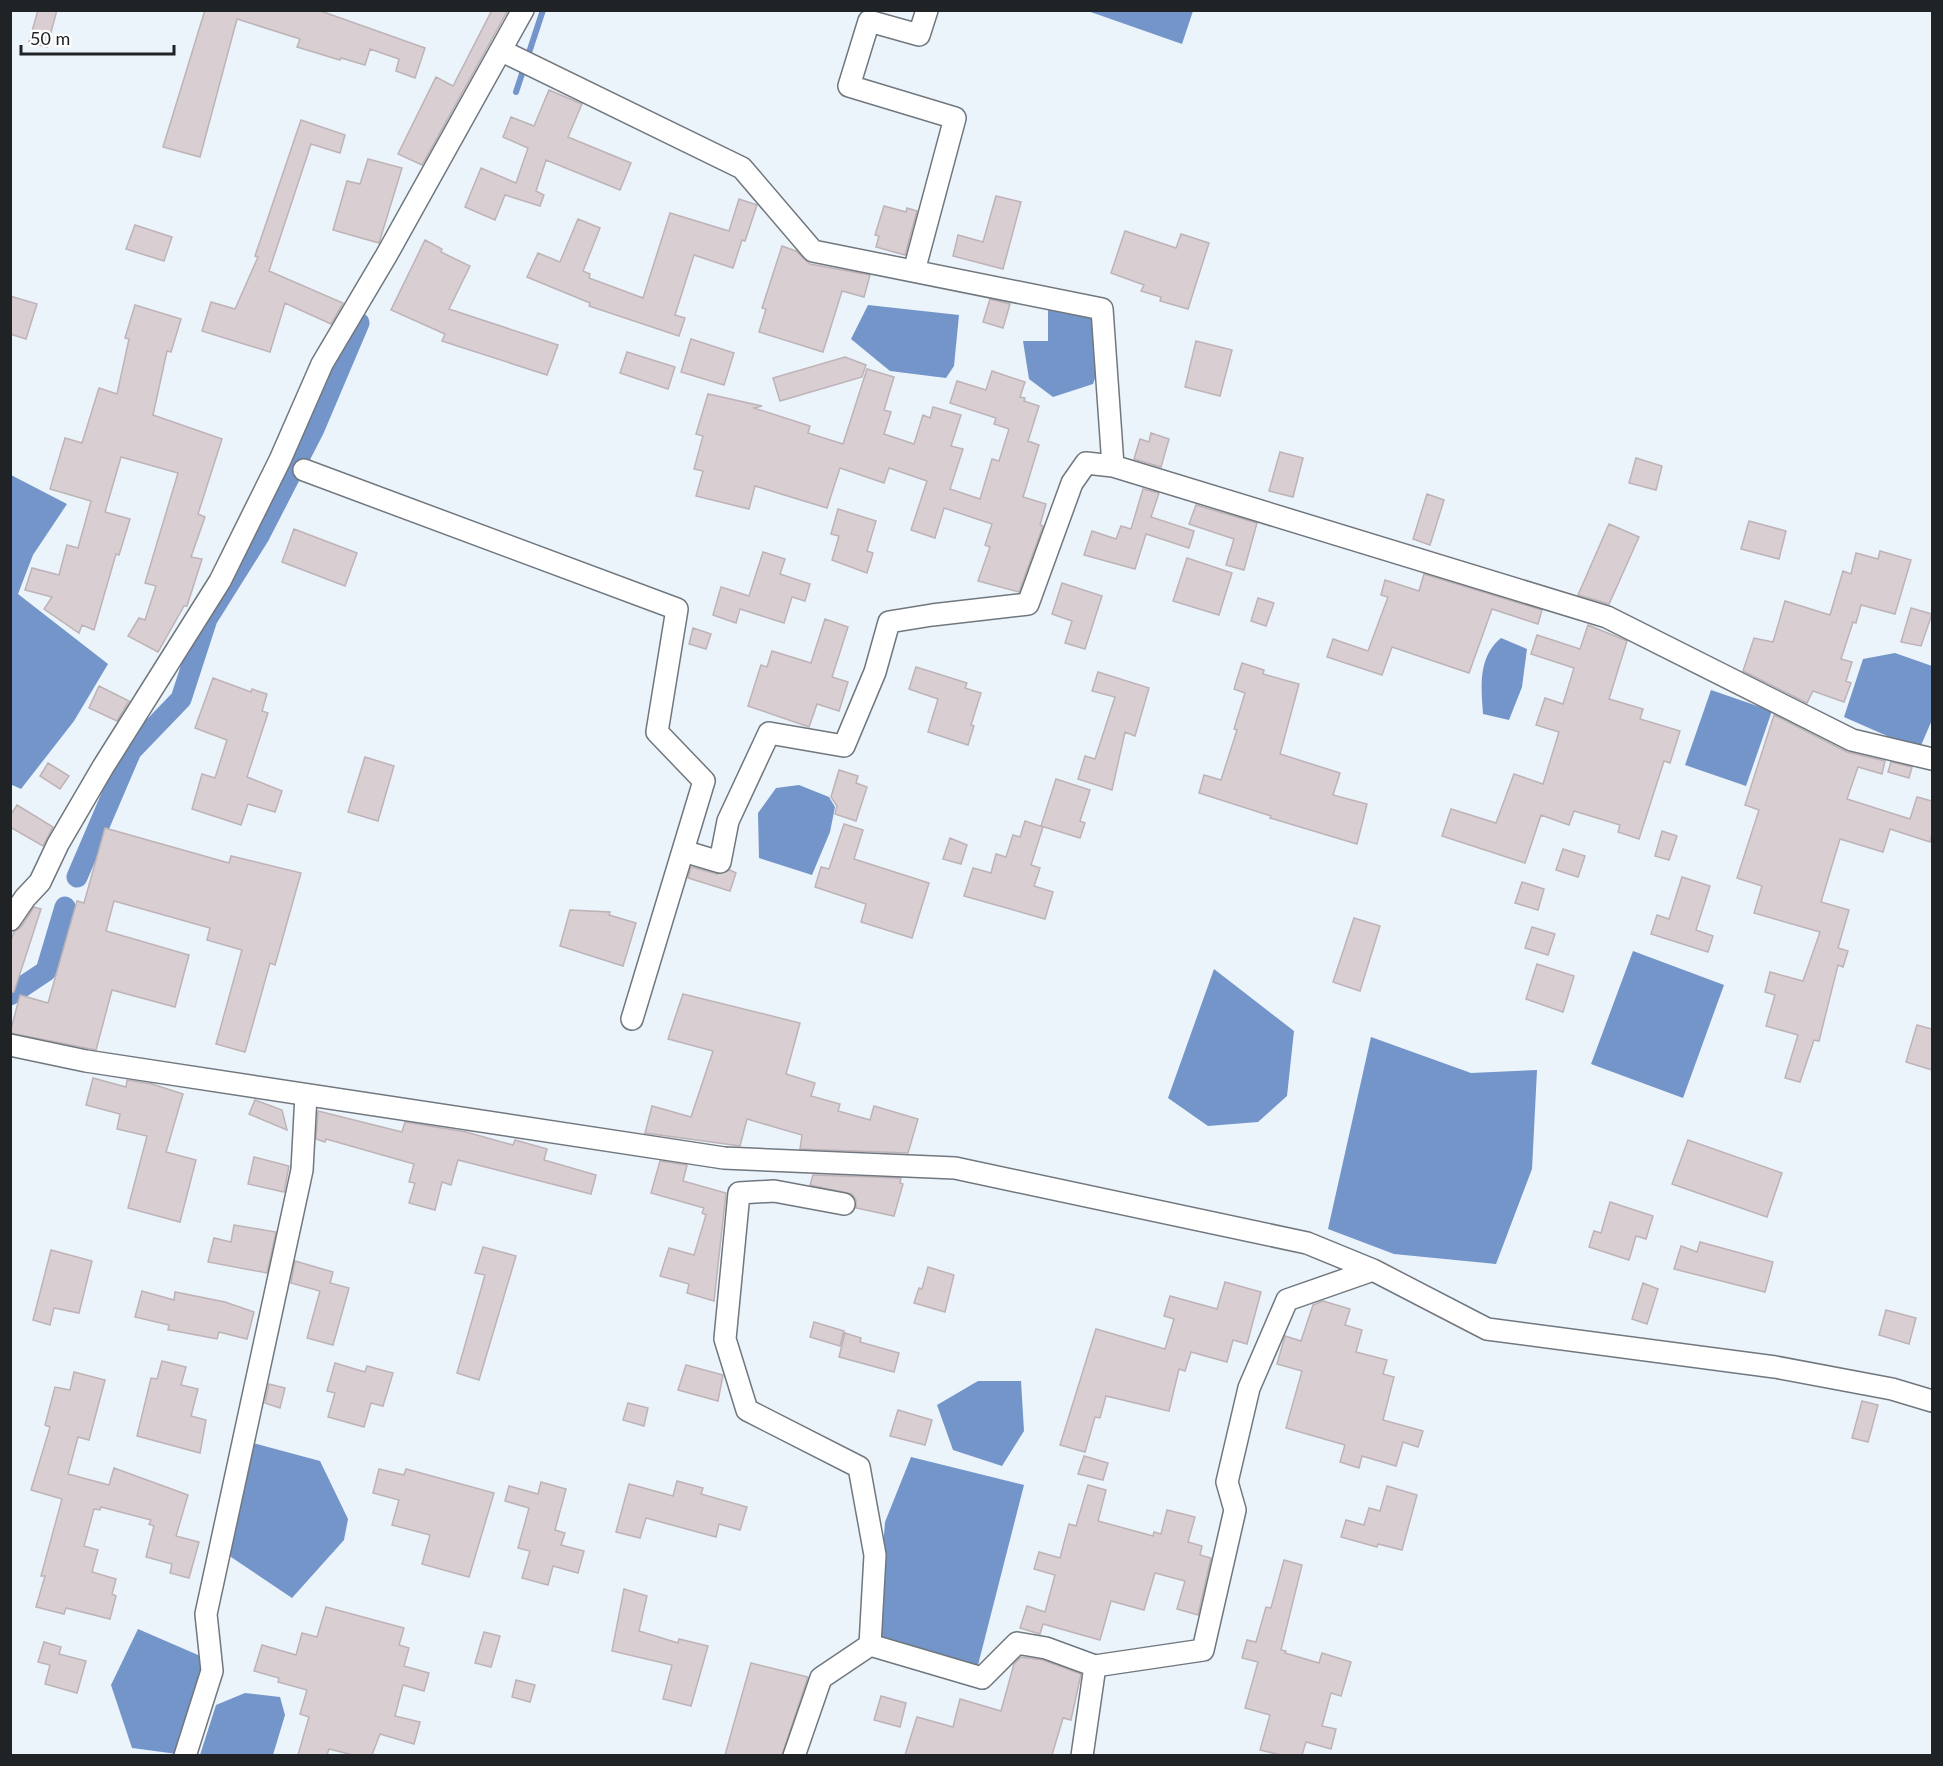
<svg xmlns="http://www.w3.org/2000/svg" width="1943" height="1766" font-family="Lato,sans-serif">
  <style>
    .water { fill: #7495c9 }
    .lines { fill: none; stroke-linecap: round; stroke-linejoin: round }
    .stream { stroke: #7495c9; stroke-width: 6 }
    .canal { stroke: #7495c9; stroke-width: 21 }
    .building { fill: #d9ced2; stroke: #beb3b7; stroke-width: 1.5 }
    .minor-casing { stroke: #70777e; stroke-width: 24 }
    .minor { stroke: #fff; stroke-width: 21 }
  </style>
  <rect width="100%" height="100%" fill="#ebf3fb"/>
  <path class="water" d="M1085 10H1193V11L1182 44Z
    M1048 301 1095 317 1098 370 1093 384 1053 397 1029 379 1023 341H1048Z
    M868 305 959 315 954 366 946 378 890 371 851 339Z
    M11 475 67 504 33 555 18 594 108 664 74 721 21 789 10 784Z
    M1501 638 1527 649 1522 687 1509 720 1483 714C1481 686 1478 657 1501 638Z
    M1895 653 1932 666V720L1919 750 1844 717 1863 659Z
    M1711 690 1772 711 1746 786 1685 765Z
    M799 785 829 797 835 807 830 832 812 875 759 858 758 813 776 788Z
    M1633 951 1724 985 1683 1098 1591 1064Z
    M1214 969 1294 1031 1287 1096 1258 1122 1208 1126 1168 1098Z
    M1371 1037 1471 1073 1537 1070 1532 1169 1496 1264 1394 1254 1328 1229Z
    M978 1381H1021L1024 1431 1002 1466 953 1450 937 1405Z
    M253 1443 320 1461 348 1519 344 1540 292 1598 228 1555Z
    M911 1457 1024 1485 977 1669 876 1636 885 1522Z
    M138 1629 205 1658V1690L177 1754 132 1748 111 1685Z
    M245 1693 280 1697 285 1715 273 1755H200L216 1705Z"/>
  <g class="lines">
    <path class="stream" d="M516 92 543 10"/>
    <path class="canal" d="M77 877 131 751 181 699 207 619 259 536 314 429 359 323
      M10 995 46 971 65 907"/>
  </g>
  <path class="building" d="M38 10H57L47 47 29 42Z
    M205 10H318L425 48 415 78 396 71 399 59 370 49 365 65 341 58 340 60 297 47 300 39 237 19 200 157 163 147Z
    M492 10H508L422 165 398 154 436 77 453 86Z
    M549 90 582 104 568 137 631 163 620 190 546 160 536 191 544 195 540 206 505 195 495 220 465 207 481 168 516 183 528 148 503 137 511 117 534 126Z
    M301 120 345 135 340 153 311 144 269 271 343 303 331 324 285 303 270 352 202 331 211 302 235 309 258 257 255 256Z
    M368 159 402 168 379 243 333 230 347 181 360 184Z
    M996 196 1021 202 1003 269 953 256 958 235 983 242Z
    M739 199 757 205 745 241 742 240 733 268 694 255 675 315 685 318 679 336 589 306 590 303 527 277 538 253 560 262 578 219 600 228 583 271 590 274 589 278 643 298 670 213 729 231Z
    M884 206 906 212 907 208 917 211 905 255 876 247 879 236 875 235Z
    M135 225 172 237 164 261 126 249Z
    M1125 231 1176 248 1181 234 1209 243 1188 309 1160 301 1161 297 1141 291 1144 285 1111 273Z
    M425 240 442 249 441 252 470 266 449 309 558 345 547 375 442 341 445 334 391 310Z
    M782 246 796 251 810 264 870 275 864 297 842 291 823 352 759 332 766 309 762 308Z
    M10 296 37 304 26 339 10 334Z
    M990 299 1010 304 1003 328 983 322Z
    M135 305 181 319 171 352 167 351 153 415 222 439 198 514 205 517 191 557 202 559 187 606H184L158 652 128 636 139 618 145 620 156 586 145 583 178 473 121 457 105 512 130 519 119 555 116 554 94 630 82 625 79 633 44 609 52 597 25 590 32 568 59 575 67 545 78 548 91 501 50 489 65 438 82 443 99 388 117 394 129 339 125 338Z
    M691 339 734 353 724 385 681 372Z
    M1196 341 1232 350 1220 396 1185 387Z
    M627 352 675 367 668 389 620 373Z
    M845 357 866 365 862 377 780 401 773 378Z
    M867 369 894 377 884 410 891 412 884 434 914 444 923 415 930 418 933 407 961 415 951 446 963 449 950 489 980 499 992 459 999 461 1009 429 994 424 996 418 950 403 957 381 986 390 992 371 1025 382 1020 397 1025 398 1024 401 1039 406 1028 441 1039 445 1023 497 1046 504 1040 525 1043 526 1019 592 978 581 990 547 985 545 992 524 944 508 935 538 911 530 927 481 889 468 884 483 840 468 827 508 755 486 749 509 696 496 703 471 694 469 703 436 696 434 708 394 762 406 754 408 810 426 808 433 843 444Z
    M1151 433 1169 439 1161 467 1134 459 1140 439 1149 442Z
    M1280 452 1303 458 1293 497 1269 491Z
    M1636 458 1662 466 1656 490 1629 483Z
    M1143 489 1159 493 1151 517 1194 531 1189 548 1146 534 1135 569 1084 555 1092 531 1116 539 1121 526 1131 529Z
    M1427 494 1444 500 1430 545 1413 539Z
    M1196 505 1257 523 1244 570 1226 565 1234 539 1189 524Z
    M838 509 876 521 867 551 873 553 867 573 832 560 839 536 831 534Z
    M1749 521 1786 531 1779 559 1741 549Z
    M1609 524 1639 537 1609 604 1578 595Z
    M294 529 357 553 345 586 282 562Z
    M1880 551 1911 560 1895 614 1861 605 1856 623 1853 622 1841 659 1852 662 1846 681 1851 683 1844 702 1813 691 1807 703 1743 671 1754 638 1773 642 1785 601 1830 615 1843 571 1851 574 1856 553 1878 559Z
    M763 552 785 559 780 574 810 584 805 601 792 597 784 623 740 609 736 623 713 615 721 587 749 596Z
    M1187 558 1232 573 1219 615 1173 601Z
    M1424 574 1542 610 1538 624 1492 609 1469 673 1392 647 1382 675 1327 657 1333 639 1368 651 1388 597 1381 595 1385 580 1419 591Z
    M1062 583 1102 596 1085 649 1065 643 1072 621 1052 614Z
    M1258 598 1274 603 1266 626 1251 621Z
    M1911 608 1932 614 1921 646 1901 642Z
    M825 619 848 627 832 677 848 682 839 711 817 704 809 727 748 706 761 665 767 667 772 651 811 663Z
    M1588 625 1627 641 1609 699 1643 709 1640 719 1680 731 1670 763 1664 761 1639 839 1618 832 1620 825 1574 811 1569 825 1541 815 1525 863 1442 836 1451 809 1496 823 1514 774 1543 784 1559 732 1536 725 1545 698 1563 704 1574 668 1531 654 1537 635 1580 649Z
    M693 628 711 634 706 649 689 644Z
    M1242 663 1264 670 1263 674 1299 684 1280 754 1340 773 1333 795 1367 804 1357 844 1270 818 1271 816 1199 793 1204 775 1221 780 1237 730 1234 729 1245 693 1234 689Z
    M916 667 967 683 965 688 981 693 971 725 974 726 968 745 928 732 938 699 909 689Z
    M1098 672 1149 688 1135 736 1125 732 1112 790 1078 779 1085 756 1095 759 1115 697 1092 691Z
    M213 678 251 692 252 689 267 694 262 711 268 713 247 777 282 791 275 812 248 804 241 825 192 809 202 774 215 778 227 740 195 728Z
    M99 686 129 701 117 721 89 708Z
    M1774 715 1847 752 1885 761 1882 774 1858 767 1847 799 1910 819 1917 797 1932 801V833L1930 842 1890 829 1883 852 1840 839 1821 902 1849 910 1838 948 1848 951 1843 967 1838 965 1819 1041 1814 1040 1800 1082 1785 1078 1798 1035 1766 1026 1775 995 1765 992 1770 972 1803 981 1820 932 1754 913 1762 886 1737 878 1759 810 1745 805Z
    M365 757 394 766 378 821 348 812Z
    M1891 762 1912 767 1909 778 1888 772Z
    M48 763 69 776 60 789 40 776Z
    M839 770 858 776 856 783 867 787 856 821 835 814 837 806 831 797Z
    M1056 779 1090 790 1080 821 1085 823 1080 838 1041 826Z
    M17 805 53 827 43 846 10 827V816Z
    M1025 821 1043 827 1031 865 1040 868 1034 886 1053 892 1045 919 964 896 973 868 991 873 996 854 1006 857 1013 835 1020 837Z
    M844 824 863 830 854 859 929 883 912 938 861 922 866 904 815 887 821 867 829 869Z
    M105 828 229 863 231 856 301 873 275 965 270 963 245 1052 216 1044 242 950 207 940 210 928 114 901 106 931 189 955 175 1007 112 990 96 1050 10 1033 20 995 48 1003 77 901 84 903Z
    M1662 831 1677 836 1669 860 1655 856Z
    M950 838 967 845 961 864 943 859Z
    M1563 849 1585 856 1578 877 1556 870Z
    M691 867 717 874 730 870 736 873 730 891 688 878Z
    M1682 877 1710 886 1696 930 1713 936 1708 952 1651 934 1657 915 1669 919Z
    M1522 882 1544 889 1538 910 1515 903Z
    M34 907 41 909 14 992H10V943L14 932 21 927Z
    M570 910 610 912 609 915 636 923 623 966 560 946Z
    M1354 918 1380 926 1360 991 1333 982Z
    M1532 927 1555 934 1548 955 1525 948Z
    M1537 964 1574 976 1563 1012 1526 999Z
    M683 994 800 1023 786 1074 815 1083 811 1096 840 1104 838 1111 870 1120 874 1106 918 1119 908 1153 800 1149 802 1135 747 1119 740 1146 645 1133 652 1106 691 1117 713 1051 668 1039Z
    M1917 1025 1932 1029V1070L1906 1062Z
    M93 1078 126 1087 127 1080 152 1084 183 1094 166 1152 196 1160 180 1222 128 1208 147 1136 117 1129 120 1114 86 1105Z
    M255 1100 282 1110 287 1130 249 1114Z
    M318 1111 402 1132 405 1122 466 1132 513 1145 515 1140 547 1149 544 1160 596 1175 591 1194 458 1160 451 1185 442 1182 435 1210 409 1203 415 1183 409 1182 414 1164 326 1139 325 1142 316 1139Z
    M1688 1140 1782 1173 1767 1217 1672 1184Z
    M254 1157 289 1166 284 1192 248 1184Z
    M660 1161 687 1165 683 1181 726 1193 714 1301 687 1293 689 1284 660 1276 669 1248 694 1255 706 1215 702 1213 704 1208 651 1193Z
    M813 1175 901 1178 900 1183 903 1184 894 1216 856 1208V1200L852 1194 810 1185Z
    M1610 1202 1653 1216 1646 1239 1636 1236 1629 1260 1589 1247 1594 1231 1601 1233Z
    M234 1225 276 1232 267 1273 208 1262 214 1238 231 1242Z
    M1700 1242 1773 1262 1765 1292 1674 1269 1681 1246 1697 1252Z
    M483 1247 516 1256 479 1380 457 1373 485 1275 475 1273Z
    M51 1250 92 1261 79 1313 54 1308 50 1325 33 1320Z
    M295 1261 333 1272 330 1283 349 1288 333 1345 307 1338 320 1291 291 1283Z
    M928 1267 954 1275 945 1312 914 1303 919 1288 922 1289Z
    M1225 1282 1261 1292 1247 1344 1233 1340 1227 1362 1191 1352 1185 1371 1179 1369 1169 1411 1106 1396 1100 1418 1095 1417 1085 1452 1060 1445 1096 1329 1165 1349 1174 1319 1164 1316 1170 1296 1217 1309Z
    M1643 1283 1658 1289 1647 1324 1632 1319Z
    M142 1291 174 1300 175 1292 225 1302 254 1312 247 1339 219 1332 217 1339 170 1330H168L169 1325 135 1317Z
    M1323 1301 1350 1309 1345 1325 1362 1330 1356 1352 1387 1360 1383 1374 1394 1377 1383 1420 1423 1431 1418 1447 1403 1442 1396 1466 1362 1456 1359 1468 1340 1462 1345 1445 1286 1428 1302 1371 1277 1364 1285 1336 1301 1341 1313 1305Z
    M1886 1310 1916 1318 1909 1344 1879 1335Z
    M814 1322 844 1331 840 1346 810 1337Z
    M845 1333 861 1338 860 1342 899 1353 894 1372 839 1357Z
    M162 1361 186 1367 181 1385 198 1389 191 1416 206 1420 200 1453 137 1436 151 1378 157 1379Z
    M335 1363 365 1372 367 1366 393 1373 383 1406 371 1403 364 1427 328 1417 335 1393 327 1391Z
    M686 1365 723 1375 718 1401 678 1390Z
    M74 1372 105 1380 89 1440 78 1437 68 1474 109 1485 114 1468 188 1495 176 1536 199 1542 189 1578 170 1573 172 1564 146 1557 154 1526 149 1524 151 1520 101 1507 100 1510 94 1509 84 1546 98 1550 92 1572 116 1579 112 1594 116 1596 110 1619 66 1608 64 1614 36 1607 45 1576H41L62 1499 31 1490 50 1427 45 1425 55 1387 70 1390Z
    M269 1384 285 1388 280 1408 265 1403Z
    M1862 1401 1878 1405 1868 1442 1852 1438Z
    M628 1403 648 1408 644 1426 623 1420Z
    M898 1410 932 1420 925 1445 890 1436Z
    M1084 1456 1108 1463 1103 1480 1078 1474Z
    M379 1469 404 1475 406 1469 494 1493 469 1577 422 1564 430 1535 392 1525 399 1500 373 1493Z
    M677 1481 703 1488 701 1494 747 1507 740 1530 719 1524 716 1537 646 1518 640 1538 616 1532 629 1484 673 1496Z
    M541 1482 566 1489 555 1530 565 1533 561 1545 584 1551 578 1573 553 1566 548 1585 522 1578 530 1551 518 1548 529 1508 505 1501 509 1486 538 1494Z
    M1088 1485 1106 1490 1098 1521 1153 1536 1154 1532 1161 1534 1167 1510 1195 1517 1188 1542 1202 1546 1200 1555 1211 1558 1198 1615 1177 1609 1185 1581 1155 1573 1144 1610 1111 1601 1100 1640 1043 1624 1040 1634 1020 1628 1027 1606 1045 1612 1055 1575 1034 1569 1039 1552 1060 1558 1069 1524 1076 1526Z
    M1387 1486 1417 1495 1402 1550 1378 1544 1377 1547 1341 1537 1346 1520 1364 1525 1369 1508 1380 1511Z
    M1284 1560 1302 1565 1281 1650 1286 1651 1285 1653 1319 1663 1322 1653 1351 1662 1341 1696 1331 1693 1322 1726 1336 1729 1331 1749 1306 1742 1302 1755H1281L1260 1750 1270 1715 1245 1708 1258 1662 1242 1658 1247 1640 1256 1642 1266 1607 1271 1608Z
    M624 1589 647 1596 639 1631 678 1643 679 1639 708 1646 691 1706 663 1699 672 1665 612 1651Z
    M326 1607 404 1628 399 1645 409 1648 404 1666 429 1673 424 1691 403 1685 395 1716 420 1722 414 1744 380 1734 372 1755H353L329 1749 327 1755H298L309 1717 300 1714 307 1690 278 1682 279 1678 254 1671 262 1645 296 1655 302 1633 317 1637Z
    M484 1632 500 1636 491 1667 475 1663Z
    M44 1642 61 1647 59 1654 86 1661 77 1693 45 1684 50 1665 38 1662Z
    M1021 1657 1043 1660 1081 1674 1071 1720 1063 1718 1052 1755H905L917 1717 953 1727 960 1699 1001 1711 1014 1664Z
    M751 1663 808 1677 782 1755H725Z
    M516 1680 535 1685 530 1702 512 1697Z
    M881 1696 906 1703 900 1727 874 1720Z"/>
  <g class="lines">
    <defs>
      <path id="minor" d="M502 51 742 168 813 251 1102 309 1113 466 1607 617 1852 740 1932 759
        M914 271 955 118 849 86 869 21 919 35 927 10
        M304 470 677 609 657 732 704 781 632 1019
        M683 851 720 862 728 821 769 733 844 746 875 672 889 622 932 615 1028 604 1072 483 1086 463 1113 466
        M10 920 25 898 40 882 58 844 103 767 220 581 280 460 322 364 386 256 523 10
        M10 1045 86 1061 724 1158 955 1168 1307 1243 1373 1270 1487 1329 1775 1367 1892 1389 1932 1401
        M844 1204 774 1191 739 1193 725 1339 747 1410 859 1467 875 1555 870 1645 982 1678 1017 1643 1046 1648 1095 1666 1082 1756
        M1095 1666 1203 1650 1235 1510 1227 1482 1249 1388 1287 1300 1373 1270
        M185 1756 212 1671 206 1614 302 1170 306 1095
        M794 1756 821 1678 870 1645"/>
    </defs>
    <use href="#minor" class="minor-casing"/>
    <use href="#minor" class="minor"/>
  </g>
  <rect width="1943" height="1766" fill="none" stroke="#202326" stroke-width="24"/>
  <path d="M21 45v9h153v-9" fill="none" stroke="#202326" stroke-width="3"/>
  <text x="30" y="45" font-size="18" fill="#202326" stroke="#ffffff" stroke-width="4.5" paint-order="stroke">50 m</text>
</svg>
